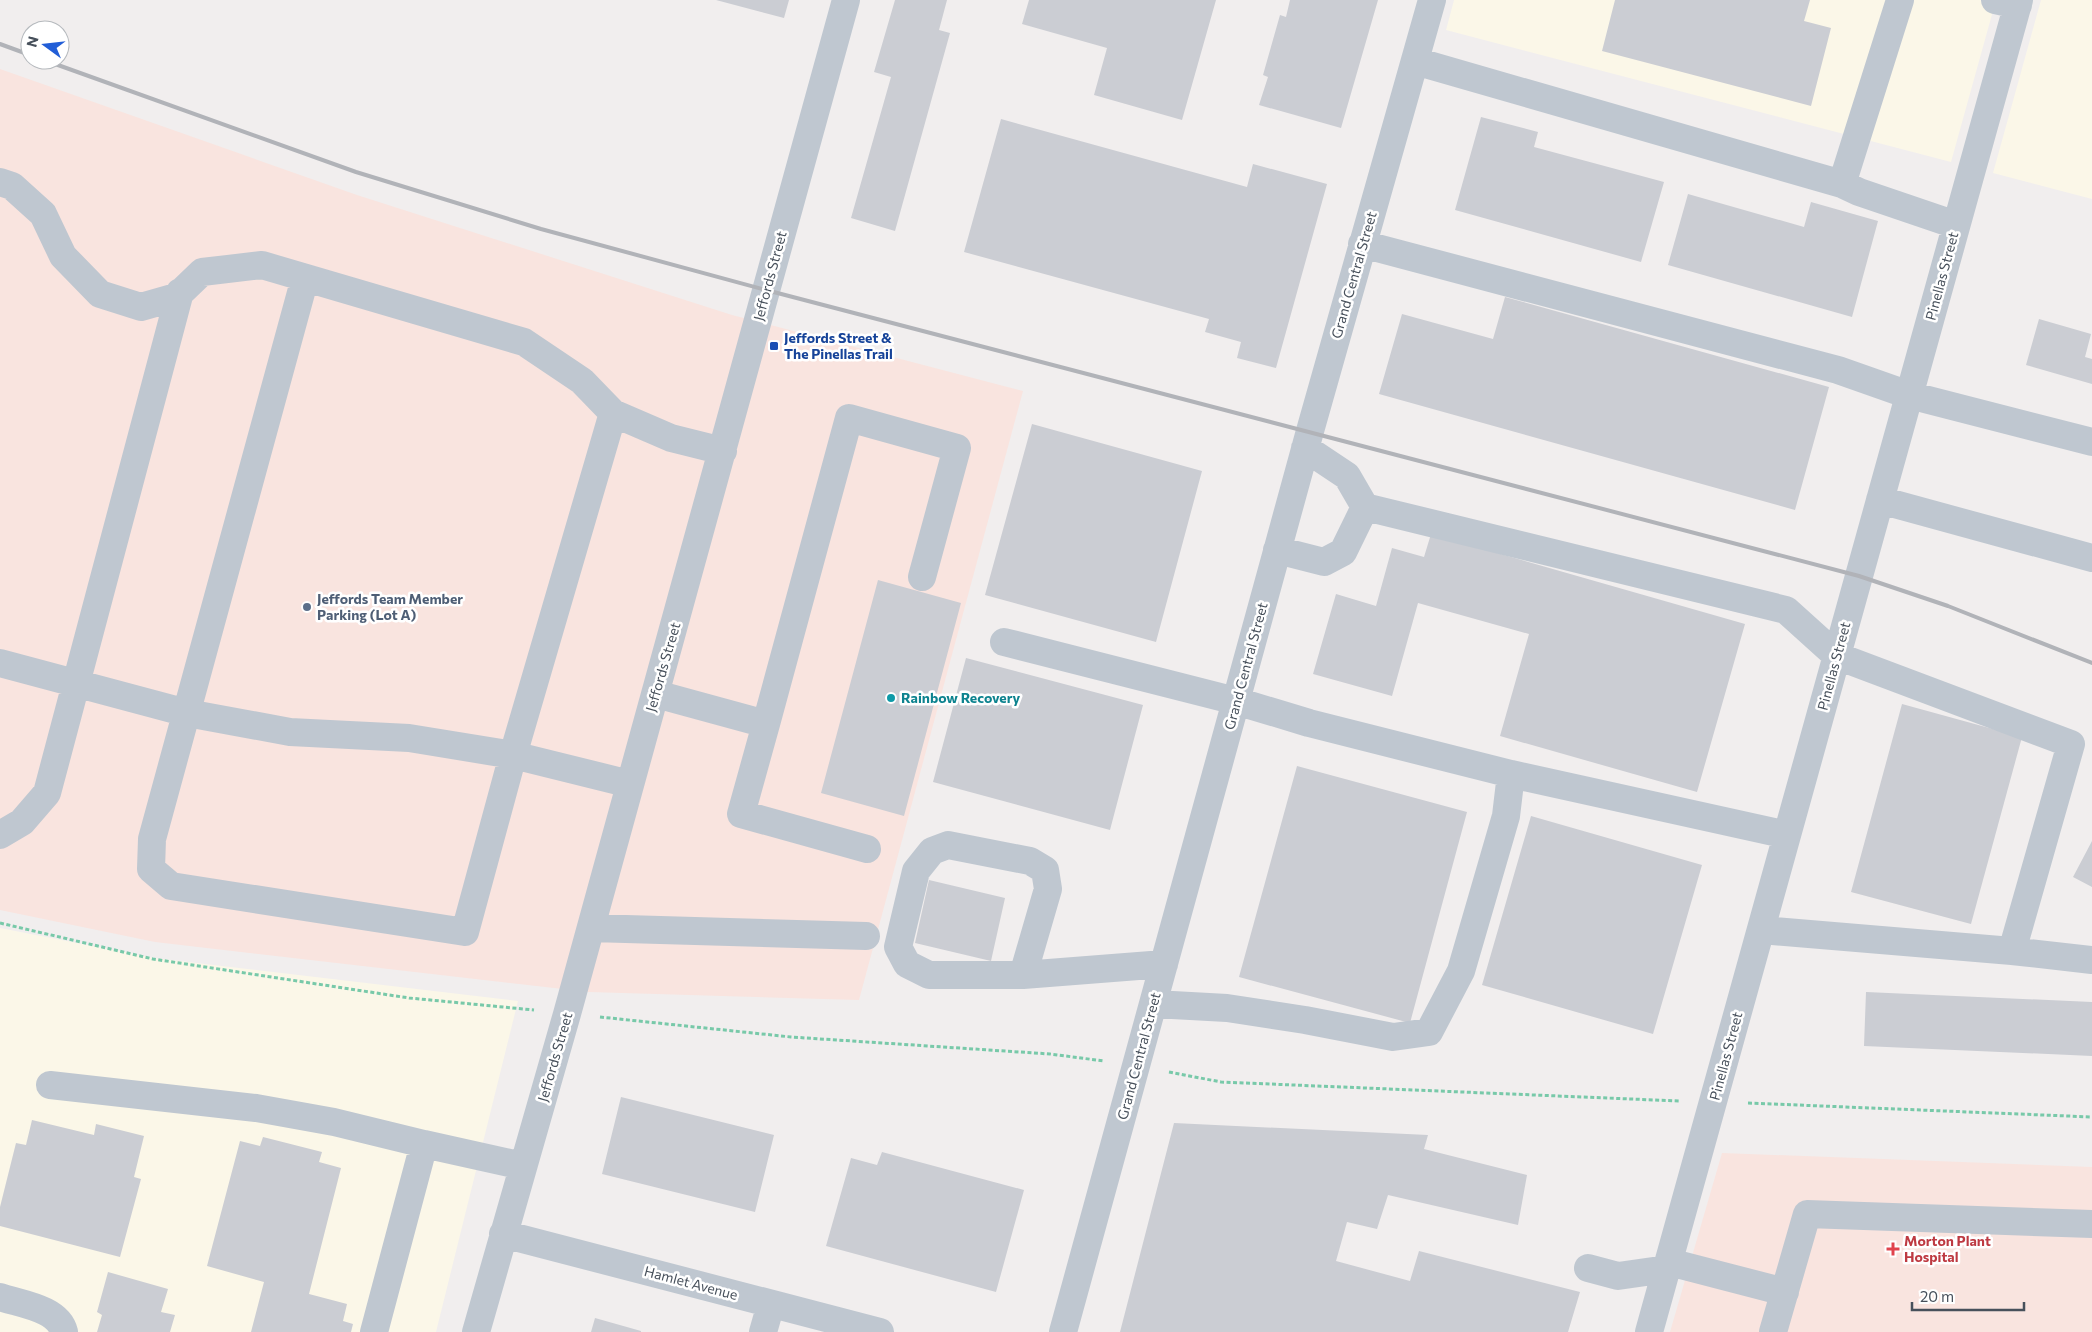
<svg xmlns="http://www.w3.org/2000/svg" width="2092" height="1332" font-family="Commissioner,sans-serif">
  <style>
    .commercial { fill: #fbf7e8 }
    .medical { fill: #f9e4df }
    .building { fill: #cbcdd3 }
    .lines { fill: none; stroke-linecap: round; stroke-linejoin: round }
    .path { stroke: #78c9a9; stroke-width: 3; stroke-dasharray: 4 2.5; stroke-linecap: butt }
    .minor { stroke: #bfc7d0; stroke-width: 28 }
    .rail { stroke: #b1b3b8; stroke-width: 4 }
    .transit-dot { fill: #1a4fb4; stroke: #fff; stroke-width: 2 }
    .service-dot { fill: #5c6f8a; stroke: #fff; stroke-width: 2 }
    .culture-dot { fill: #0f9aa8; stroke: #fff; stroke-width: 2 }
    .health-dot { fill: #e0444e; stroke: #fff; stroke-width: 2 }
    .labels { text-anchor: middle; stroke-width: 5; stroke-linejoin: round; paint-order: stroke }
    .street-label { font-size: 14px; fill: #47505b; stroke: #fff }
    .transit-label { font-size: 14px; font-weight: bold; fill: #164399; stroke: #fff; text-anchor: start }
    .service-label { font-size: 14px; font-weight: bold; fill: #4e5e75; stroke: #fff; text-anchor: start }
    .culture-label { font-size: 14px; font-weight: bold; fill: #0d838f; stroke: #fff; text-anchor: start }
    .health-label { font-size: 14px; font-weight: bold; fill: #be3a42; stroke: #fff; text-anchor: start }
  </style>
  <rect width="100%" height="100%" fill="#f1eeee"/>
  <path class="commercial" d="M1454 0H1996L1951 162 1446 30Z
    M2041 0H2092V199L1993 173Z
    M0 928 154 958 518 1001 436 1332H0Z"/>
  <path class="medical" d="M0 69 357 195 732 315 1023 391 859 1000 589 992 155 942 0 910Z
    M1722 1153 2092 1167V1332H1670Z"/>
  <path class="building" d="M716 0H789L784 18Z
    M895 0H947L939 30 950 33 895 231 851 218 891 77 874 72Z
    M1029 0H1216L1182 120 1094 95 1107 48 1022 24Z
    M1290 0H1378L1341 128 1259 105 1268 77 1263 75 1280 15 1286 17Z
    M1615 0H1810L1804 21 1831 28 1811 106 1602 51Z
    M1481 117 1538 132 1534 147 1664 182 1641 262 1455 210Z
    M1001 119 1247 187 1253 164 1327 184 1276 368 1237 358 1241 342 1205 332 1209 319 964 252Z
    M1688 194 1804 227 1811 202 1878 221 1852 317 1668 265Z
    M1505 297 1829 387 1795 510 1379 394 1402 314 1493 339Z
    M2039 319 2091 334 2085 357 2092 359V384L2026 365Z
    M1032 424 1202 471 1156 642 985 595Z
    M1431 534 1745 624 1697 792 1500 736 1529 634 1418 603 1392 696 1313 674 1336 594 1376 606 1392 548 1424 557Z
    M878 580 961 603 904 816 821 793Z
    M966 658 1143 705 1110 830 933 782Z
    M1902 704 2022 737 1971 924 1851 892Z
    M1297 766 1467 812 1410 1023 1239 977Z
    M1531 816 1702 865 1653 1034 1482 985Z
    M2092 841V887L2073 877Z
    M929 880 1005 898 991 961 915 943Z
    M1866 992 2092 1002V1056L1864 1046Z
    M621 1097 774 1135 755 1212 602 1174Z
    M32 1120 94 1135 96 1124 144 1136 134 1177 141 1179 120 1257 0 1226V1207L16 1143 26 1145Z
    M1174 1123 1428 1135 1424 1149 1527 1175 1518 1225 1388 1195 1377 1229 1347 1222 1336 1261 1410 1281 1419 1251 1580 1292 1568 1332H1120Z
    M263 1137 322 1152 319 1162 341 1168 309 1294 347 1304 343 1321 353 1324 351 1332H251L264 1282 207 1266 240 1141 260 1146Z
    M882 1152 1024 1190 996 1292 826 1246 851 1158 877 1165Z
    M108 1272 168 1289 161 1312 175 1315 170 1332H97L102 1315 97 1312Z
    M595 1318 641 1331V1332H591Z"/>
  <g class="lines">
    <path class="path" d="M0 923 153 959 409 998 534 1010
      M600 1017 791 1037 1050 1054 1104 1061
      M1169 1072 1221 1082 1679 1101
      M1748 1103 2092 1117"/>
    <path class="minor" d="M1995 0 2018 5
      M1415 61 1842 184 1900 0
      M0 182 12 186 43 214 63 256 100 294 141 307 176 297 202 272 262 265 524 342 582 381 613 413 671 438 723 451
      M1842 184 1859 192 1956 225
      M1362 244 1838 370 1909 395 2092 442
      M305 278 152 839 151 869 171 886 465 932 513 755 613 413
      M1305 448 1347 476 1365 507 1786 610 1837 656 2071 744 2012 951 1761 930
      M1880 500 2092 558
      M1277 550 1324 562 1343 552 1365 507
      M1004 642 1236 701 1309 723 1511 774 1506 816 1461 971 1429 1032 1393 1037 1305 1020 1227 1008 1154 1004
      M0 663 187 713 290 732 409 738 513 755 630 784
      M656 694 766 724 849 418 957 448 922 577
      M766 724 741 814 867 849
      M1511 774 1787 835
      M0 835 22 822 47 793 180 292
      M591 928 866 936
      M2012 951 2092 960
      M1023 975 1048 889 1045 870 1030 861 948 845 932 851 916 871 898 947 907 964 929 975H1023L1164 964
      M50 1085 256 1108 334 1122 424 1144 374 1332
      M424 1144 523 1166
      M503 1234 880 1332
      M1669 1262 1785 1292
      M1588 1268 1618 1276 1667 1269
      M0 1297C20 1304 58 1308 64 1332
      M476 1332 567 1014 846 0
      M763 1332 771 1304
      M1063 1332 1310 431 1432 0
      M1649 1332 2019 0
      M1773 1332 1807 1214 2092 1224"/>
    <path class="rail" d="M0 44 30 55
      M44 60 356 172 541 229 766 290 1859 576 1948 606 2092 663"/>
  </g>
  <rect class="transit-dot" x="769" y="341" width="10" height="10" rx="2.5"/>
  <circle class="service-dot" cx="307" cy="607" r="5"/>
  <circle class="culture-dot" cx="891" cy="698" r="5"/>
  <path class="health-dot" d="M1890.5 1241.5h5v5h5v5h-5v5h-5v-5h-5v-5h5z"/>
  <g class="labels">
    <g class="street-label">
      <text transform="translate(1354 275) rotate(-74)" y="5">Grand Central Street</text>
      <text transform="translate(770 276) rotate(-75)" y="5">Jeffords Street</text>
      <text transform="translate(1942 276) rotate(-75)" y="5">Pinellas Street</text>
      <text transform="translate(1246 666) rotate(-75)" y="5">Grand Central Street</text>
      <text transform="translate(1834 666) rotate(-75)" y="5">Pinellas Street</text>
      <text transform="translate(663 667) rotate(-74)" y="5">Jeffords Street</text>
      <text transform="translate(1139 1056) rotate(-75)" y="5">Grand Central Street</text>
      <text transform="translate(1726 1056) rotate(-75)" y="5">Pinellas Street</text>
      <text transform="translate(555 1057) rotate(-74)" y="5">Jeffords Street</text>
      <text transform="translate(691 1283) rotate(15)" y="5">Hamlet Avenue</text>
    </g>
    <g class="transit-label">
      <text x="784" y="343">Jeffords Street &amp;<tspan x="784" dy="16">The Pinellas Trail</tspan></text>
    </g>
    <g class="service-label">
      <text x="317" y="604">Jeffords Team Member<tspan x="317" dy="16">Parking (Lot A)</tspan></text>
    </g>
    <g class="culture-label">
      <text x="901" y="703">Rainbow Recovery</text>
    </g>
    <g class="health-label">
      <text x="1904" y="1246">Morton Plant<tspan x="1904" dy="16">Hospital</tspan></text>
    </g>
  </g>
  <g transform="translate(45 45) rotate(285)"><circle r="24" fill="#ffffff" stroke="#b5b9bd"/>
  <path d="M0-4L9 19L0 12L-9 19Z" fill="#225ed7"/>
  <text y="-8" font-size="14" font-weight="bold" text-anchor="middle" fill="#47505b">N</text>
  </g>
  <path d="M1912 1302v8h112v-8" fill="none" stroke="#47505b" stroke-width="2.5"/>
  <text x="1920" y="1302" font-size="15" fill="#47505b" stroke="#ffffff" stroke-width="4" paint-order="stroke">20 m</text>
</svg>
